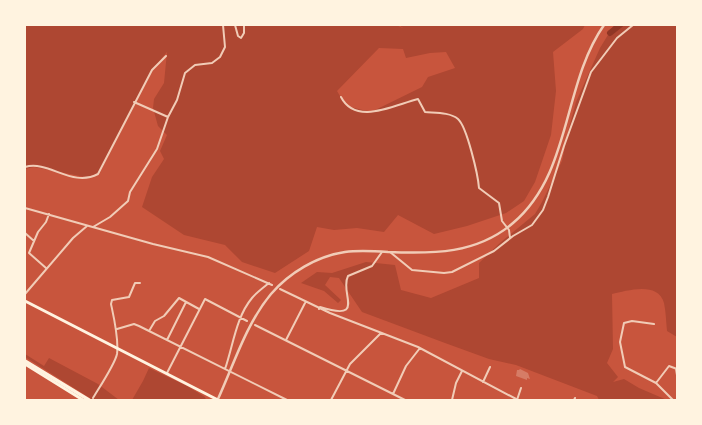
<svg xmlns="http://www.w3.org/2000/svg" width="702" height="425" font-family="'Titillium Web',sans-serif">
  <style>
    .green { fill: #ae4732; fill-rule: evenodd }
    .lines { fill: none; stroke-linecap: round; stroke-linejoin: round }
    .river { stroke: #8f3625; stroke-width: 6 }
    .building { fill: #d67c66 }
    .minor { stroke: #f1ccb7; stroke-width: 2 }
    .tertiary { stroke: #f1ccb7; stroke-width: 2.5 }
    .trunk { stroke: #fff3e0; stroke-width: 3 }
    .motorway { stroke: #fff3e0; stroke-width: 3.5 }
  </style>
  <rect width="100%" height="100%" fill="#c8553d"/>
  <path class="green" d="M25 25H396L403 28 399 25H585L583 29 553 52 556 91 551 135 535 182 524 201 506 213 467 226 434 234 398 215 384 232 357 228 334 230 317 227 309 251 275 273 242 262 225 245 184 235 142 207 152 177 164 159 160 151 167 135 158 126 153 108 154 99 164 83 167 52 152 70 100 172 90 178 34 167 25 169ZM379 48 403 49 406 58 430 53 446 52 455 68 428 77 422 87 371 112 346 106 337 91Z
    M614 25H677V337L667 331C666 322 666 312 664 303 658 281 627 291 612 294L613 349 607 363 618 377 613 382 624 379 639 388 667 400H599L597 396 516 365 489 359 445 343 362 312 339 278 330 277 325 285 341 300 338 303 324 291 301 283 317 272 332 273 366 262 395 265 401 290 431 298 479 278V263L501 242 535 214 542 202 562 161 569 128 576 102 600 48Z
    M25 354 44 366 49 358 98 384 119 400H93L25 357Z
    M149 368 187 386 205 397 206 400H132L143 381Z"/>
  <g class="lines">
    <path class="river" d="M610 33 620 25"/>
  </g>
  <path class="building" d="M520 369 528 373 530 379 527 378V380L516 376 517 370H519Z"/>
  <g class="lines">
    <path class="minor" d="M235 25 238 36 241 38 244 33V25
      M341 97C356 126 394 105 418 99L425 112C434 113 450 112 458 119 467 127 478 175 479 188L499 203 502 221 509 230 510 238
      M134 102 168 117
      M25 167C49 160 72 188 98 174L152 70 166 56
      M25 208 153 244 208 257 272 285
      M93 227 110 217 128 201 130 192 157 149 168 117 177 100 185 73 195 65 212 63 220 57 225 47 223 25
      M25 233 34 241
      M390 252 412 270 444 273 452 272 494 251 513 236 532 225 543 210 548 197 564 146 591 72 617 38 633 25
      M46 268 29 253 38 232 46 222 49 214
      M280 289 330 313 418 347 518 400
      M25 294 73 238 87 226
      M319 309 320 307C367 322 339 293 348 276L372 266 382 252
      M654 324 632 321 624 323 620 342 625 367 656 383 669 366 677 369
      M255 325 405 400
      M117 329 134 324 139 326 287 400
      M149 331 155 321 164 316 179 298 199 309
      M167 340 186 302
      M286 340 305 303
      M225 369C233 346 236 317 252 298 257 292 263 288 269 283
      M676 369 677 375
      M167 373 205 299 247 321
      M483 382 490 367
      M656 383 673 400
      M393 394 406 366 420 348
      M93 398C99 388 115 364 117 354 119 339 114 318 111 304L112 300 129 297 135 283H140
      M331 400 350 364 381 333
      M452 400 456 383 462 371
      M517 400 521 388
      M574 400 575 398"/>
    <path class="tertiary" d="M218 399C234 364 246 324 271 294 289 273 317 256 345 252 359 250 374 251 388 252 433 254 477 254 513 223 572 173 562 85 604 25"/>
    <path class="trunk" d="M25 301 218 400
      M25 364 83 400"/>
    <path class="motorway" d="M25 361 89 400"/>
  </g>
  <rect width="702" height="425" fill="none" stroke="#fff3e0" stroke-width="52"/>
</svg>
